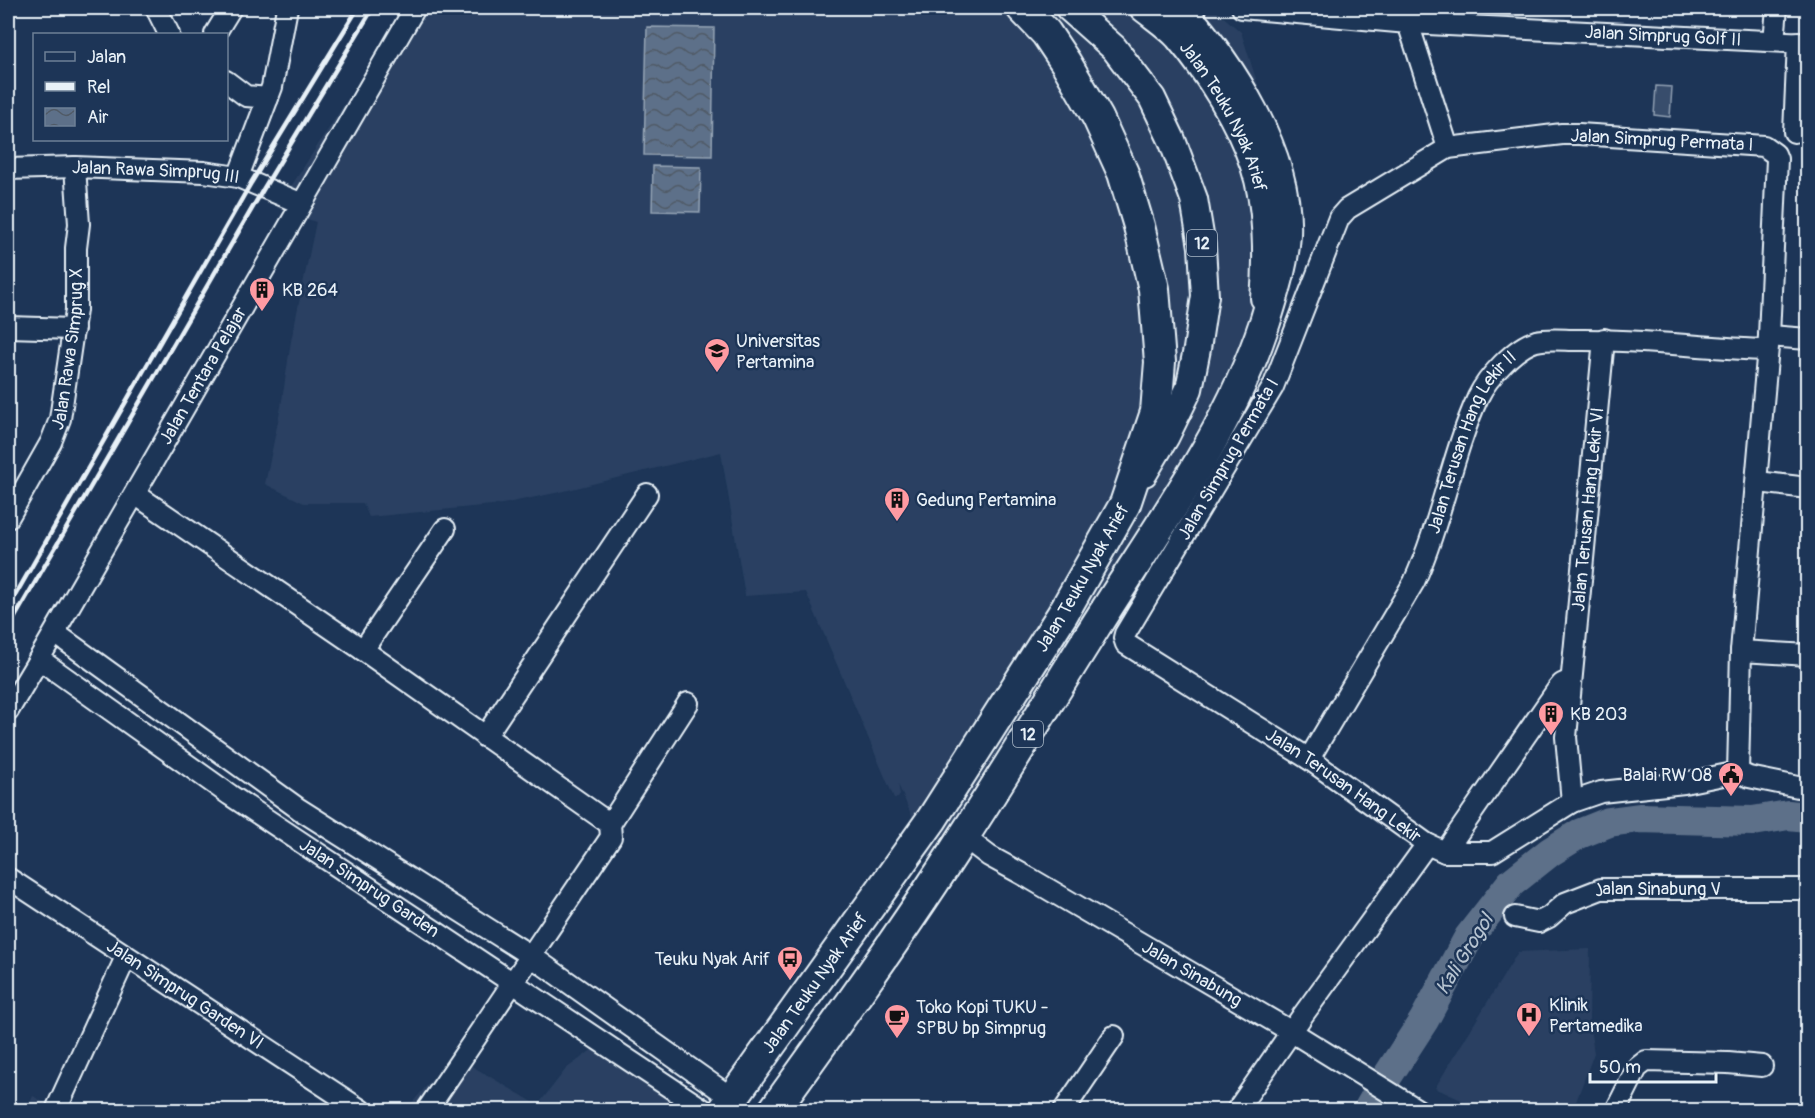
<svg xmlns="http://www.w3.org/2000/svg" width="1815" height="1118" font-family="Pangolin,sans-serif">
  <style>
    .built { fill: #2a4162 }
    .grass { fill: #374d6c; stroke: #909fb2; stroke-width: 1.5 }
    .water { fill: url(#water-waves); stroke: #95a4b5; stroke-width: 1.5 }
    .lines { fill: none; stroke-linecap: round; stroke-linejoin: round }
    .river { stroke: #5d7089; stroke-width: 30 }
    .minor-casing { stroke: #e8f1f8; stroke-width: 24 }
    .major-casing { stroke: #e8f1f8; stroke-width: 30 }
    .highway-casing { stroke: #e8f1f8; stroke-width: 34 }
    .minor { stroke: #1d3557; stroke-width: 20 }
    .major { stroke: #1d3557; stroke-width: 26 }
    .highway { stroke: #1d3557; stroke-width: 30 }
    .rail { stroke: #e8f1f8; stroke-width: 4.5 }
    .labels { text-anchor: middle; stroke-width: 5; stroke-linejoin: round; paint-order: stroke }
    .shield { fill: #1d3557; stroke: #abb9c8; stroke-width: 1.5 }
    .shield-label { font-size: 16px; font-weight: bold; fill: #e8f1f8 }
    .street-label { font-size: 18px; fill: #e8f1f8; stroke: #1d3557 }
    .poi-label { font-size: 18px; fill: #e8f1f8; stroke: #1d3557; text-anchor: start }
    .water-label { font-size: 20px; font-style: italic; fill: #b7c4d1; stroke: #1d3557 }
  </style>
  <defs>
    <pattern id="water-waves" width="16" height="10" patternUnits="userSpaceOnUse" patternTransform="scale(1.5)"><rect width="16" height="10" fill="#5d7089"/><path d="M0 5q4-4 8 0t8 0" fill="none" stroke="#505a66"/></pattern>
  </defs>
  <rect width="100%" height="100%" fill="#1d3557"/>
  <filter id="ink" filterUnits="userSpaceOnUse"><feTurbulence type="fractalNoise" baseFrequency=".0167" numOctaves="2"/><feDisplacementMap in="SourceGraphic" scale="12" xChannelSelector="R" yChannelSelector="G"/><feConvolveMatrix kernelMatrix="1 2 1 2 8 2 1 2 1" color-interpolation-filters="sRGB"/></filter>
  <g filter="url(#ink)">
    <path class="built" d="M407 8H1213L1241 32 1301 220 1253 373 937 875 898 784 900 795 898 798H894L806 592 745 596 721 452 560 492 502 504 369 517 363 503H304L265 484 281 407 291 341 316 222 277 208Z
      M1590 949 1589 1022 1594 1053 1573 1110H1483L1435 1088 1518 952Z
      M597 1046 691 1110H406L453 1055 538 1105 566 1069Z
      M33 1096 57 1110H27Z"/>
    <path class="grass" d="M1656 86 1672 87 1670 117 1654 115Z"/>
    <path class="water" d="M647 27 714 28 712 156 644 155Z
      M653 166 701 167 700 212 652 211Z"/>
    <g class="lines">
      <path class="river" d="M1368 1110 1385 1080 1424 1020 1469 937 1511 883 1550 852 1579 834 1609 822 1639 818 1753 821 1788 815 1808 817"/>
      <defs>
        <g id="minor">
          <path d="M156 8 169 34"/>
          <path id="s1" d="M1242 8 1408 23 1808 43"/>
          <path d="M1408 23 1448 148"/>
          <path d="M215 34 231 8"/>
          <path d="M1774 41 1777 8"/>
          <path d="M226 81 246 96 268 98"/>
          <path d="M1794 132 1798 42"/>
          <path id="s2" d="M8 169 75 167 204 172 238 177 300 203"/>
          <path d="M238 177 272 87 287 8"/>
          <path d="M8 327 74 329"/>
          <path d="M1769 336 1808 339"/>
          <path d="M1758 482 1808 488"/>
          <path d="M135 494 363 650 610 824"/>
          <path id="s3" d="M8 518 51 442 60 419 76 310V248L79 224 75 167"/>
          <path d="M55 633 299 809 531 956 733 1099"/>
          <path d="M363 650 445 529"/>
          <path d="M1741 651 1808 655"/>
          <path id="s4" d="M39 659 230 795 704 1110"/>
          <path id="s5" d="M8 711 39 659 415 8"/>
          <path d="M485 737 647 494"/>
          <path id="s6" d="M1309 759 1414 582C1441 523 1451 457 1478 397 1487 378 1515 347 1536 341 1548 338 1564 340 1576 340 1640 339 1704 348 1767 350"/>
          <path id="s7" d="M1738 772 1741 651 1769 336 1777 159 1775 154 1764 146 1579 134H1562L1448 148 1347 209 1339 218 1273 387 1125 634 1124 638 1126 644 1309 759 1427 844 1445 852H1492L1572 802 1601 792 1684 783 1738 772 1749 777 1808 789"/>
          <path id="s8" d="M1572 802 1566 737 1604 339"/>
          <path d="M610 824 688 703"/>
          <path id="s9" d="M964 837 989 856 1031 879 1292 1032 1418 1110"/>
          <path d="M1445 852 1557 690 1562 684 1571 680"/>
          <path id="s10" d="M8 878 361 1110"/>
          <path id="s11" d="M1515 917 1539 922 1549 917 1565 903 1601 889H1808"/>
          <path d="M56 1110 126 957"/>
          <path d="M427 1110 611 837 610 824"/>
          <path d="M1064 1110 1114 1036"/>
          <path d="M1237 1110 1303 1015 1427 844"/>
          <path d="M1616 1110 1637 1068 1646 1061 1728 1063 1762 1066"/>
        </g>
        <g id="major">
          <path d="M1069 8 1114 48 1152 98 1172 140 1194 199 1202 247 1205 296 1197 349 1189 389 1166 436 1144 473"/>
          <path id="s12" d="M1143 8C1154 17 1168 26 1178 37 1209 74 1239 121 1254 166 1267 204 1268 259 1264 298"/>
        </g>
        <g id="highway">
          <path id="s13" d="M724 1110 932 819 1062 615 1125 504 1156 412 1160 362 1154 289 1139 226 1123 173 1098 118 1066 63 1046 33 1022 8"/>
          <path d="M774 1110C839 1020 904 930 964 836 1007 770 1048 702 1090 635 1153 533 1227 437 1265 322 1274 293 1283 265 1285 235 1289 155 1230 64 1179 8"/>
        </g>
      </defs>
      <use href="#minor" class="minor-casing"/>
      <use href="#major" class="major-casing"/>
      <use href="#highway" class="highway-casing"/>
      <use href="#minor" class="minor"/>
      <use href="#major" class="major"/>
      <use href="#highway" class="highway"/>
      <path class="rail" d="M8 608 251 183 358 8
        M8 629 264 188 373 8"/>
    </g>
  </g>
  <defs>
    <symbol id="building-pin" viewBox="-11 -11 22 30"><path d="M0 17L-7.5 6A9.5 9.5 0 1 1 7.5 6Z" fill="#ff9aa2" stroke="#1d3557"/><path d="M-4-6H4V6H1V3H-1V6H-4ZM-2.5-4.3h1.7v1.8h-1.7ZM.8-4.3h1.7v1.8H.8ZM-2.5-1h1.7V.8h-1.7ZM.8-1h1.7V.8H.8Z" fill="#111"/></symbol>
    <symbol id="university-pin" viewBox="-11 -11 22 30"><path d="M0 17L-7.5 6A9.5 9.5 0 1 1 7.5 6Z" fill="#ff9aa2" stroke="#1d3557"/><path d="M0-5L7-2L0 1L-7-2ZM-4 1L0 2.5L4 1V4Q0 6-4 4Z" fill="#111"/></symbol>
    <symbol id="civic-pin" viewBox="-11 -11 22 30"><path d="M0 17L-7.5 6A9.5 9.5 0 1 1 7.5 6Z" fill="#ff9aa2" stroke="#1d3557"/><path d="M-.6-6.5H3V-4.5H.6V-3L4-1V1h2V6H-6V1h2V-1L-.6-3ZM-1.2 2.5V6h2.4V2.5Z" fill="#111"/></symbol>
    <symbol id="bus-pin" viewBox="-11 -11 22 30"><path d="M0 17L-7.5 6A9.5 9.5 0 1 1 7.5 6Z" fill="#ff9aa2" stroke="#1d3557"/><path d="M-5-6H5V4H4V6H2V4H-2V6H-4V4H-5ZM-3.5-4V0h7V-4ZM-3.5 1.2v1.5H-2V1.2ZM2 1.2v1.5H3.5V1.2Z" fill="#111"/></symbol>
    <symbol id="hospital-pin" viewBox="-11 -11 22 30"><path d="M0 17L-7.5 6A9.5 9.5 0 1 1 7.5 6Z" fill="#ff9aa2" stroke="#1d3557"/><path d="M-5-5h3v3.5h4V-5h3V5h-3V1.5h-4V5h-3Z" fill="#111"/></symbol>
    <symbol id="cafe-pin" viewBox="-11 -11 22 30"><path d="M0 17L-7.5 6A9.5 9.5 0 1 1 7.5 6Z" fill="#ff9aa2" stroke="#1d3557"/><path d="M-5.5-4.5H6V0H3Q3 3.5 0 3.5H-2.5Q-5.5 3.5-5.5 0ZM3-3.2v2h1.7v-2ZM-6 4.5H4V6H-6Z" fill="#111"/></symbol>
  </defs>
  <g fill-rule="evenodd">
    <use href="#building-pin" x="247" y="275" width="30" height="40"/>
    <use href="#university-pin" x="702" y="336" width="30" height="40"/>
    <use href="#building-pin" x="882" y="485" width="30" height="40"/>
    <use href="#building-pin" x="1536" y="699" width="30" height="40"/>
    <use href="#civic-pin" x="1716" y="760" width="30" height="40"/>
    <use href="#bus-pin" x="775" y="944" width="30" height="40"/>
    <use href="#hospital-pin" x="1514" y="1000" width="30" height="40"/>
    <use href="#cafe-pin" x="882" y="1002" width="30" height="40"/>
  </g>
  <g class="labels">
    <g class="shield">
      <rect x="1187" y="230" width="30" height="26" rx="4.5"/>
      <rect x="1013" y="721" width="30" height="26" rx="4.5"/>
    </g>
    <g class="shield-label">
      <text x="1202" y="249">12</text>
      <text x="1028" y="740">12</text>
    </g>
    <g class="street-label">
      <text dy="6" stroke="none"><textPath href="#s1" startOffset="422">Jalan Simprug Golf II</textPath></text>
      <text dy="6" stroke="none"><textPath href="#s12" startOffset="138">Jalan Teuku Nyak Arief</textPath></text>
      <text transform="translate(1662 140) rotate(3)" y="6">Jalan Simprug Permata I</text>
      <text dy="6" stroke="none"><textPath href="#s2" startOffset="148">Jalan Rawa Simprug III</textPath></text>
      <text dy="6" stroke="none"><textPath href="#s3" startOffset="183">Jalan Rawa Simprug X</textPath></text>
      <text dy="6" stroke="none"><textPath href="#s5" startOffset="388">Jalan Tentara Pelajar</textPath></text>
      <text dy="6" stroke="none"><textPath href="#s6" startOffset="358">Jalan Terusan Hang Lekir II</textPath></text>
      <text transform="translate(1228 459) rotate(-60)" y="6">Jalan Simprug Permata I</text>
      <text dy="6" stroke="none"><textPath href="#s8" startOffset="294">Jalan Terusan Hang Lekir VI</textPath></text>
      <text dy="6" stroke="none"><textPath href="#s13" startOffset="642">Jalan Teuku Nyak Arief</textPath></text>
      <text dy="6" stroke="none"><textPath href="#s7" startOffset="1820">Jalan Terusan Hang Lekir</textPath></text>
      <text dy="6" stroke="none"><textPath href="#s4" startOffset="402">Jalan Simprug Garden</textPath></text>
      <text dy="6" stroke="none"><textPath href="#s11" startOffset="152">Jalan Sinabung V</textPath></text>
      <text dy="6" stroke="none"><textPath href="#s9" startOffset="266">Jalan Sinabung</textPath></text>
      <text dy="6" stroke="none"><textPath href="#s13" startOffset="156">Jalan Teuku Nyak Arief</textPath></text>
      <text dy="6" stroke="none"><textPath href="#s10" startOffset="212">Jalan Simprug Garden VI</textPath></text>
    </g>
    <g class="poi-label">
      <text x="282" y="296">KB 264</text>
      <text x="736" y="347">Universitas<tspan x="736" dy="21">Pertamina</tspan></text>
      <text x="916" y="506">Gedung Pertamina</text>
      <text x="1570" y="720">KB 203</text>
      <text x="1712" y="781" text-anchor="end">Balai RW 08</text>
      <text x="770" y="965" text-anchor="end">Teuku Nyak Arif</text>
      <text x="1549" y="1011">Klinik<tspan x="1549" dy="21">Pertamedika</tspan></text>
      <text x="916" y="1013">Toko Kopi TUKU -<tspan x="916" dy="21">SPBU bp Simprug</tspan></text>
    </g>
    <g class="water-label">
      <text transform="translate(1464 954) rotate(-58)" y="7">Kali Grogol</text>
    </g>
  </g>
  <rect width="1815" height="1118" fill="none" stroke="#1d3557" stroke-width="30"/>
  <rect x="15" y="15" width="1785" height="1088" fill="none" stroke="#e8f1f8" stroke-width="2" filter="url(#ink)"/>
  <rect x="33" y="33" width="195" height="108" fill="#1d3557" stroke="#6e8097" stroke-width="1.5"/>
  <rect x="45" y="52" width="30" height="9" fill="#1d3557" stroke="#6e8097" stroke-width="1.5"/>
  <text x="87" y="63" font-size="18" fill="#e8f1f8">Jalan</text>
  <rect x="45" y="82" width="30" height="9" fill="#e8f1f8" stroke="#6e8097" stroke-width="1.5"/>
  <text x="87" y="93" font-size="18" fill="#e8f1f8">Rel</text>
  <rect x="45" y="108" width="30" height="18" fill="url(#water-waves)" stroke="#6e8097" stroke-width="1.5"/>
  <text x="87" y="123" font-size="18" fill="#e8f1f8">Air</text>
  <path d="M1590 1073v9h126v-9" fill="none" stroke="#e8f1f8" stroke-width="3"/>
  <text x="1599" y="1073" font-size="18" fill="#e8f1f8" stroke="#1d3557" stroke-width="4.5" paint-order="stroke">50 m</text>
</svg>
